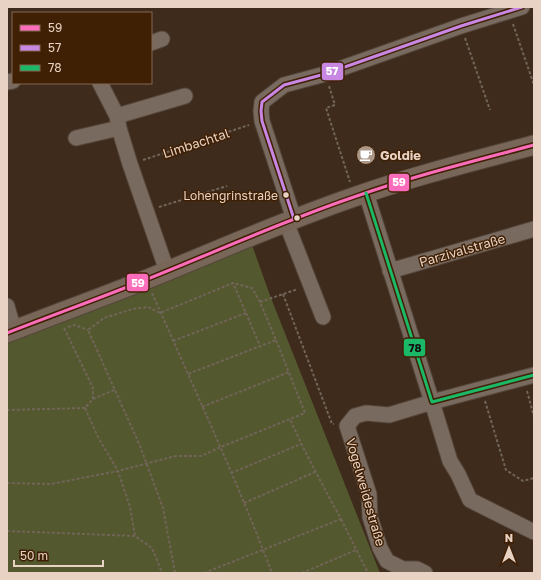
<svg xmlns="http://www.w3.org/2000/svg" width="541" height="580" font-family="'Golos Text',sans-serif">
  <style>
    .green { fill: #54582e }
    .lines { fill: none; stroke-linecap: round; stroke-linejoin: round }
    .minor-casing { stroke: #55463b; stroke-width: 17 }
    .major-casing { stroke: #55463b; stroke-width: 21 }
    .path { stroke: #716459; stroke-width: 2; stroke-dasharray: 3 2; stroke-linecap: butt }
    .minor { stroke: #786a5f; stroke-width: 15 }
    .major { stroke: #786658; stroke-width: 19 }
    .bus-1-casing { stroke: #402004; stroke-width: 6 }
    .bus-2-casing { stroke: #402004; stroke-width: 6 }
    .bus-3-casing { stroke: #402004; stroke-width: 6 }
    .bus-1 { stroke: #fb6dba; stroke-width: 3 }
    .bus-2 { stroke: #c787e3; stroke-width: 3 }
    .bus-3 { stroke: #1ab867; stroke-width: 3 }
    .bus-dot { fill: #e7d2c3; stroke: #402004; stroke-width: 1.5 }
    .labels { text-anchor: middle; stroke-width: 3; stroke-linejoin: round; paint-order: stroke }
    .bus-label { font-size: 12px; fill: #e7d2c3; stroke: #402004; text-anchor: end }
    .street-label { font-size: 13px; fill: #e7d2c3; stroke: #402004 }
    .poi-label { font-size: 13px; font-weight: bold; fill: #e7d2c3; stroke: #402004; text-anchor: start }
    .line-badge { stroke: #402004; stroke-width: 1.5 }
    .badge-label { font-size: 11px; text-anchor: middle; font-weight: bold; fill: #fff }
    .pale-badge-label { font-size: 11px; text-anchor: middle; font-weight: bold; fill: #111 }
  </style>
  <rect width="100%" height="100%" fill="#3e2b1c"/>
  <path class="green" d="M252 245 271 298 380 573H7V340Z"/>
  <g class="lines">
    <defs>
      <path id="minor" d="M151 43 162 39
        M7 82 13 81
        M100 83 117 116 119 128 130 164 167 271
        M117 116 185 96
        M76 138 119 128
        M366 193 432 402 534 375
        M294 219 262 121 261 111 262 102 284 85 325 74 461 26 522 7
        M286 222 323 317
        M390 271 534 229
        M7 306 14 331
        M425 573 417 569H403L387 561 380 548 370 517 369 494 347 426 355 416 366 413 389 415 432 402 450 461 458 474 470 500 534 532"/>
      <path id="major" d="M7 333C53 315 100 298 145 280 215 252 283 221 354 197 413 176 474 161 534 145"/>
    </defs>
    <use href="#minor" class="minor-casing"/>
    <use href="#major" class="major-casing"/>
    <path class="path" d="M513 24 534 85
      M465 38 490 110
      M329 86 335 105 326 108 350 182
      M143 160 249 125
      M159 207 227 186
      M152 293C193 386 236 478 272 573
      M283 294 332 424H334
      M260 302 298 289
      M246 313 260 346
      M68 327 75 325 88 330
      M64 328 93 388V399
      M173 341 246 313 233 283
      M527 391 534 417
      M485 401 506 470 523 481 534 478
      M202 407 289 372
      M85 408 98 437 118 471 130 507 135 536
      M7 410 85 408 93 399 114 390
      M231 473 301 444
      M7 483 51 484 118 471 176 456H201L221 447 305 413 276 340
      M244 503 315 472
      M341 519 368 573
      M7 531 135 536 152 548 161 570 162 573
      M175 573 163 508 140 446 88 330 104 318 133 309 148 307 160 313 233 283 252 288 260 302 276 340 188 374
      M204 573 341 519C323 486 305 453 290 419
      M302 573 356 550"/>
    <use href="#minor" class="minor"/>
    <use href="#major" class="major"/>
    <defs>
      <path id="bus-1" d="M7 333C53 315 100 298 145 280 215 252 283 221 354 197 413 176 474 161 534 145"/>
      <path id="bus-2" d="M294 219 262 121 261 111 262 102 284 85 325 74 461 26 522 7"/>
      <path id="bus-3" d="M366 193 432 402 534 375"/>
    </defs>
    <use href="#bus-1" class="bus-1-casing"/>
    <use href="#bus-2" class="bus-2-casing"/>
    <use href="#bus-3" class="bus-3-casing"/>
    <use href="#bus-1" class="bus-1"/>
    <use href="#bus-2" class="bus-2"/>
    <use href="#bus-3" class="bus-3"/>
  </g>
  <defs>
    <symbol id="cafe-disc" viewBox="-11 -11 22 22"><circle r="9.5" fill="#ac9889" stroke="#402004"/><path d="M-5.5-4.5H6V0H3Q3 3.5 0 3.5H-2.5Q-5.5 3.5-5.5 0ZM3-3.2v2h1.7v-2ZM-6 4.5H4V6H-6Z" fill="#fff"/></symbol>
  </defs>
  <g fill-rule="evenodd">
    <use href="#cafe-disc" x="355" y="144" width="22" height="22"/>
  </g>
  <g class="bus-dot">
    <circle cx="286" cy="195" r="3.5"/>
    <circle cx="297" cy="218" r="3.5"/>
  </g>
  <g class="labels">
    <g class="bus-label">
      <text x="278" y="200">Lohengrinstraße</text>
    </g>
    <g class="street-label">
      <text transform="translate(196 143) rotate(-18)" y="5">Limbachtal</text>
      <text transform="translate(462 250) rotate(-16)" y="5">Parzivalstraße</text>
      <text transform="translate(366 492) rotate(74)" y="5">Vogelweidestraße</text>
    </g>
    <g class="poi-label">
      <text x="380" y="160">Goldie</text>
    </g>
  </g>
  <g class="line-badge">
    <rect x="321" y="62" width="23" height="19" rx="4" fill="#c787e3"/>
    <rect x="388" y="173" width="22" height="19" rx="4" fill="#fb6dba"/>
    <rect x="126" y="273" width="23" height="19" rx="4" fill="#fb6dba"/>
    <rect x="403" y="338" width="23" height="19" rx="4" fill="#1ab867"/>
  </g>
  <g class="badge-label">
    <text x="332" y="75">57</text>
    <text x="399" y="186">59</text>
    <text x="138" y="287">59</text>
  </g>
  <g class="pale-badge-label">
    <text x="415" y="352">78</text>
  </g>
  <rect width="541" height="580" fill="none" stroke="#e7d2c3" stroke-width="16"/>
  <rect x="12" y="12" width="140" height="72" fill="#402004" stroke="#836750"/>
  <rect x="20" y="25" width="20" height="6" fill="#fb6dba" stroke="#836750"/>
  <text x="48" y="32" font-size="12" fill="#e7d2c3">59</text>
  <rect x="20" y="45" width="20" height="6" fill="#c787e3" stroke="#836750"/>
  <text x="48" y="52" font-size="12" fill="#e7d2c3">57</text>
  <rect x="20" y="65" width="20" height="6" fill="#1ab867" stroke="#836750"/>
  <text x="48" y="72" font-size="12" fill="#e7d2c3">78</text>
  <g transform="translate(509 548)" stroke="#402004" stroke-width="3" paint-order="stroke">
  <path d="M0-3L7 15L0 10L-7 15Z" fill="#e7d2c3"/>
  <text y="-6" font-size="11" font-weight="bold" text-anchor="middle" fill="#e7d2c3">N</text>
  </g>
  <path d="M14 560v6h89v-6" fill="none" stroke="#e7d2c3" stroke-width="2"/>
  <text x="20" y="560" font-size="12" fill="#e7d2c3" stroke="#402004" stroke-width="3" paint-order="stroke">50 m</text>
</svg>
